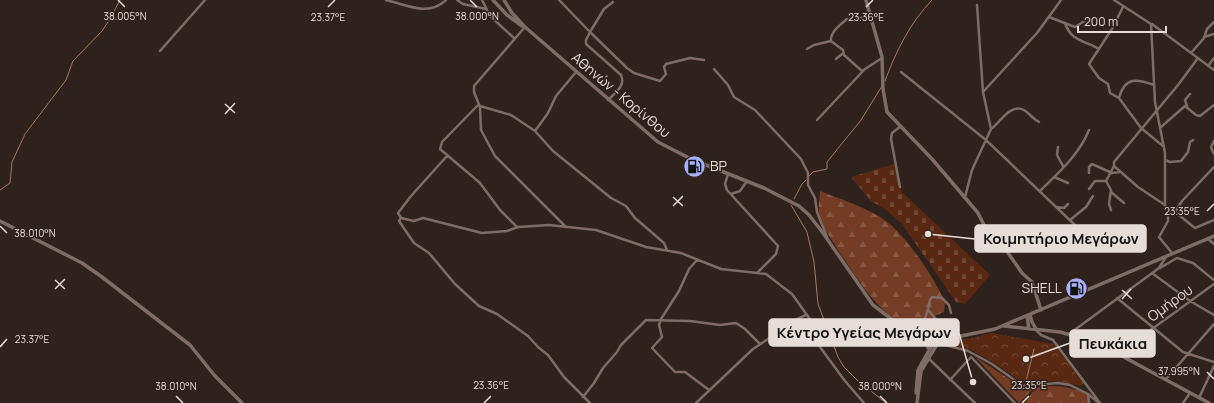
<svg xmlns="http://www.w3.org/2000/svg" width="1214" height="403" font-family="Manrope,sans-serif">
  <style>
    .forest { fill: url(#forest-firs) }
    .cemetery { fill: url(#cemetery-stones) }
    .park { fill: url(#park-crowns) }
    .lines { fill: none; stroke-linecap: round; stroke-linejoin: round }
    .stream { stroke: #a67a69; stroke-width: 1 }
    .street { stroke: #7e6d66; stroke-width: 2.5 }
    .secondary { stroke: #7e6d66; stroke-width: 3.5 }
    .ticks { fill: none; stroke: #e6dcd8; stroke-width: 1.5 }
    .labels { text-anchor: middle; stroke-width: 3; stroke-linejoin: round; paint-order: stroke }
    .street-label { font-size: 14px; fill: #e6dcd8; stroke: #2f211b }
    .poi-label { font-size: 14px; fill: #e6dcd8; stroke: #2f211b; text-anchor: start }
    .ticks-label { font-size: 10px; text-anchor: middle; fill: #e6dcd8; stroke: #2f211b; stroke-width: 3; stroke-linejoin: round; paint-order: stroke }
    .leader { fill: none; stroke: #e6dcd8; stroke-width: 1.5 }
    .callout-dot { fill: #e6dcd8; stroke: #2f211b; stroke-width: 1.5 }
    .callout { fill: #e6dcd8; stroke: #e6dcd8; stroke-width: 1.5 }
    .callout-label { font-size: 15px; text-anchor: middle; font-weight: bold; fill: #111 }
  </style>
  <defs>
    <pattern id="forest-firs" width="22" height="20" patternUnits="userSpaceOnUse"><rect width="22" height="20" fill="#743c25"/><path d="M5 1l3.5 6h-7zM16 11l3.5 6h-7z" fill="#885844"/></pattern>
    <pattern id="cemetery-stones" width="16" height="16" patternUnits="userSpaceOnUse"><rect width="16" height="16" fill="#592813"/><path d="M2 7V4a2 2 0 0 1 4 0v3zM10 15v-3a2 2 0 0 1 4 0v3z" fill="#714735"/></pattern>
    <pattern id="park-crowns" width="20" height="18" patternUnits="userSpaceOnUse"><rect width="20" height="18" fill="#592813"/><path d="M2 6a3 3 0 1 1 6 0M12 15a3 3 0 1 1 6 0" fill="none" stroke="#714735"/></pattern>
  </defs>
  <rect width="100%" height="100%" fill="#2f211b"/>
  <path class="forest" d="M820 191C840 199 862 206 880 217 903 230 934 277 945 302L944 312 935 316 941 333C889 332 868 294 842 256 835 244 821 226 819 213 818 206 820 198 820 191Z
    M974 356 1020 386 1033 389 1019 403Z
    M1044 386C1060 386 1074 387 1088 395V403H1025L1035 388Z"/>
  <path class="cemetery" d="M894 164 902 192 990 275 965 304 956 302 902 224 885 209 871 201 851 177Z"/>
  <path class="park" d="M992 333 1054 344 1084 384 1082 386 1051 381 1032 385 1022 383 999 366 973 351 945 343V341L972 338Z"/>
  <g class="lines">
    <path class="stream" d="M110 19 120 0
      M885 81C896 51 910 23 932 0
      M808 177 813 172 827 169V162L861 120 882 86
      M0 190 10 183 12 162 25 134 66 80 73 61 102 31 108 22
      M794 199 802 184 806 180
      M791 205 807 232 814 262 818 304 838 357 844 367 857 380 886 403
      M1026 381 1034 349"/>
    <path class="street" d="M386 0C407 5 428 17 446 0
      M457 0 463 4 486 9
      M482 0 490 16 514 38
      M559 0 590 32 586 40V44L621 75C626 86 615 93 608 100
      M1114 0 1151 24 1155 102 1165 153V206L1168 209 1175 212 1195 228 1214 220
      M613 2 604 9 590 32 627 68 634 73 660 81 666 74 664 67 666 64 690 58 704 60
      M977 5 983 92
      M1049 17 1075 27 1086 20
      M1065 23C1071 42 1087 41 1099 49
      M1152 24 1214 70
      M525 27 474 86V92L480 107 481 130 495 156 566 227
      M1204 37 1214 34
      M831 41C830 32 841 24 847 19L855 20 870 15
      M807 49 814 45 831 41 843 50 844 55
      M160 51 205 0
      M1191 53 1204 38 1207 29 1214 22
      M836 59 842 54 844 55 862 71 882 58
      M1208 66 1214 58
      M714 69 728 85 734 97 755 110 801 159 808 173V185L815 198 817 212 827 237
      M901 72 986 140 1076 226
      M1154 85C1137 79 1125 76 1119 98L1141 128 1163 146
      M1119 98 1110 93 1108 84 1099 78 1089 64 1112 29 1123 7
      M479 104 442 142 440 149 480 183 500 210 517 227
      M480 106 511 115 535 131 548 113 556 96 576 72
      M1187 106 1185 100 1190 94
      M817 120 864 70
      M1161 127 1185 106 1196 115 1200 116 1214 105
      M991 129C1000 123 1010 103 1024 110 1029 113 1033 119 1039 122
      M535 131 553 151 611 198 626 206 635 218 664 243 667 250
      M1214 141 1211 147 1214 154
      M1058 147 1057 155 1063 166
      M447 156 411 196 398 213 401 218 414 221 423 218 482 233 507 231 518 227 549 225 596 230 646 247 681 253 721 269 766 274 792 294 812 322 813 335 820 347 845 381 864 403
      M1165 160 1170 162 1181 161 1188 152 1190 142 1193 140
      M1089 173V167L1092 164 1112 173 1120 172
      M728 174 725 184 727 190 778 246 776 254 758 272
      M1054 177 1068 183
      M900 187 891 139 892 133 901 126
      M1089 189 1095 181H1106
      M1040 191C1059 172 1079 155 1089 130
      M1111 192 1124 203
      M731 194 740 191 747 181
      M965 197 972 170 991 129 983 92 1037 33 1061 0
      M1165 205 1138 187 1114 166V162L1178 85 1198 58
      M1057 207 1064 208 1068 204
      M1168 209V221L1159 237 1172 253
      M1111 210 1109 204 1111 190 1106 181 1114 166
      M1175 212 1182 201 1214 167
      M401 218 399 221 414 243 429 253 455 284 479 306 497 314 528 336 538 347 548 355 564 377 590 403
      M1070 220 1086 207 1093 196
      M1208 239 1214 244
      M697 260 689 269 679 291 661 319 659 325 662 337 652 348 675 372H685L709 390
      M1160 268 1177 258 1193 263 1214 280
      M1152 273 1190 301 1214 315
      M1117 298 1183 352 1214 362
      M929 311 935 318 942 334
      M1036 330 1041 335 1053 340 1100 403
      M920 332C923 321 929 311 930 300L932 297 942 298 949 305 951 313
      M1069 334 1159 268 1166 257
      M938 343 968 351 992 364 1023 386 1058 383 1070 385 1088 394 1099 403
      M1119 353 1214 284
      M971 357 1015 403
      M928 358 975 403
      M1166 379 1214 324
      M950 380 971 357
      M1088 394 1089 403
      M583 397 594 383 603 368 617 352 621 345 646 320 690 321 720 325 736 323 745 329 760 344
      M1199 398 1214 366
      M696 403 753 349 771 337 784 325 806 315
      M1183 403 1190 393"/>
    <path class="secondary" d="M493 0 507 15 522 26
      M504 0 512 13 525 27 658 142 691 159 764 188 799 206 809 215 823 233 873 305 894 321 923 337 936 338 956 337 995 329 1214 236
      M866 0 882 57 883 89 887 112 932 159 978 213 989 235 1006 250 1022 273 1032 282 1041 310
      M0 221 82 263 102 277 190 345 215 376 242 403
      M1030 315 1032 322 1036 329
      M1027 316 1029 329
      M1004 326 1060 332 1096 342 1209 403
      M917 332 946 335
      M922 338 928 344V348
      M916 393 918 370 936 338
      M917 403 921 371 939 341V336"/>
  </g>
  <path class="ticks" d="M118 0 125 7M470 0 477 7M328 7 335 0M866 7 873 0M225 104 235 113M225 114 235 103M673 197 683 206M673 206 683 196M1207 211 1214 204M0 226 7 233M55 280 65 289M55 289 65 279M1122 290 1132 299M1122 299 1131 289M0 347 7 339M1207 372 1214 379M176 396 183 403M880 396 887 403M484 403 491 396M1022 403 1029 396"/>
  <defs>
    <symbol id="fuel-disc" viewBox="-11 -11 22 22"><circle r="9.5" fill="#a7b1fc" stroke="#2f211b"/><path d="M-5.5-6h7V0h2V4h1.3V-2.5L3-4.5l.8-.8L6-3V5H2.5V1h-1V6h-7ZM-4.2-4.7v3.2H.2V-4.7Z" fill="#111"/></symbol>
  </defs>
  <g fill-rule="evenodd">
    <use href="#fuel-disc" x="682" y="154" width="25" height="25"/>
    <use href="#fuel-disc" x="1064" y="276" width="25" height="25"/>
  </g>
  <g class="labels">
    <g class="street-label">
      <text transform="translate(621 95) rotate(40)" y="5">Αθηνών - Κορίνθου</text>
      <text transform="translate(1170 303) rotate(-36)" y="5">Ομήρου</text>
    </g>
    <g class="poi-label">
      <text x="710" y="171">BP</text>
      <text x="1062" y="293" text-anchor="end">SHELL</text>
    </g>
  </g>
  <g class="ticks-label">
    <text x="125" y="20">38.005°N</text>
    <text x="477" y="20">38.000°N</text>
    <text x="328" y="21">23.37°E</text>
    <text x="866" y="21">23.36°E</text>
    <text x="1182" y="215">23.35°E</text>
    <text x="35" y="237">38.010°N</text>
    <text x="32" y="343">23.37°E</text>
    <text x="1179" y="375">37.995°N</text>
    <text x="491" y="389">23.36°E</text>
    <text x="1029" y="389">23.35°E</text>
    <text x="176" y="390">38.010°N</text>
    <text x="880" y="390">38.000°N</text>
  </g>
  <path class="leader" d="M928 234L975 239M973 382L959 333M1026 359L1070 343"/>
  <g class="callout-dot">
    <circle cx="928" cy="234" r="4"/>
    <circle cx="973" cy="382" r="4"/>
    <circle cx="1026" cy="359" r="4"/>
  </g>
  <g class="callout">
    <rect x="975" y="225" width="171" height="27" rx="4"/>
    <rect x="769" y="319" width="190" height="27" rx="4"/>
    <rect x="1070" y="330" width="85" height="27" rx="4"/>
  </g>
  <g class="callout-label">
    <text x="1061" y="244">Κοιμητήριο Μεγάρων</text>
    <text x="864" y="338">Κέντρο Υγείας Μεγάρων</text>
    <text x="1113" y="349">Πευκάκια</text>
  </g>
  <path d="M1078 26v6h88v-6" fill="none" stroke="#e6dcd8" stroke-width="2"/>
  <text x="1084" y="26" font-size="12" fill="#e6dcd8" stroke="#2f211b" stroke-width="3" paint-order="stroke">200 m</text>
</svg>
